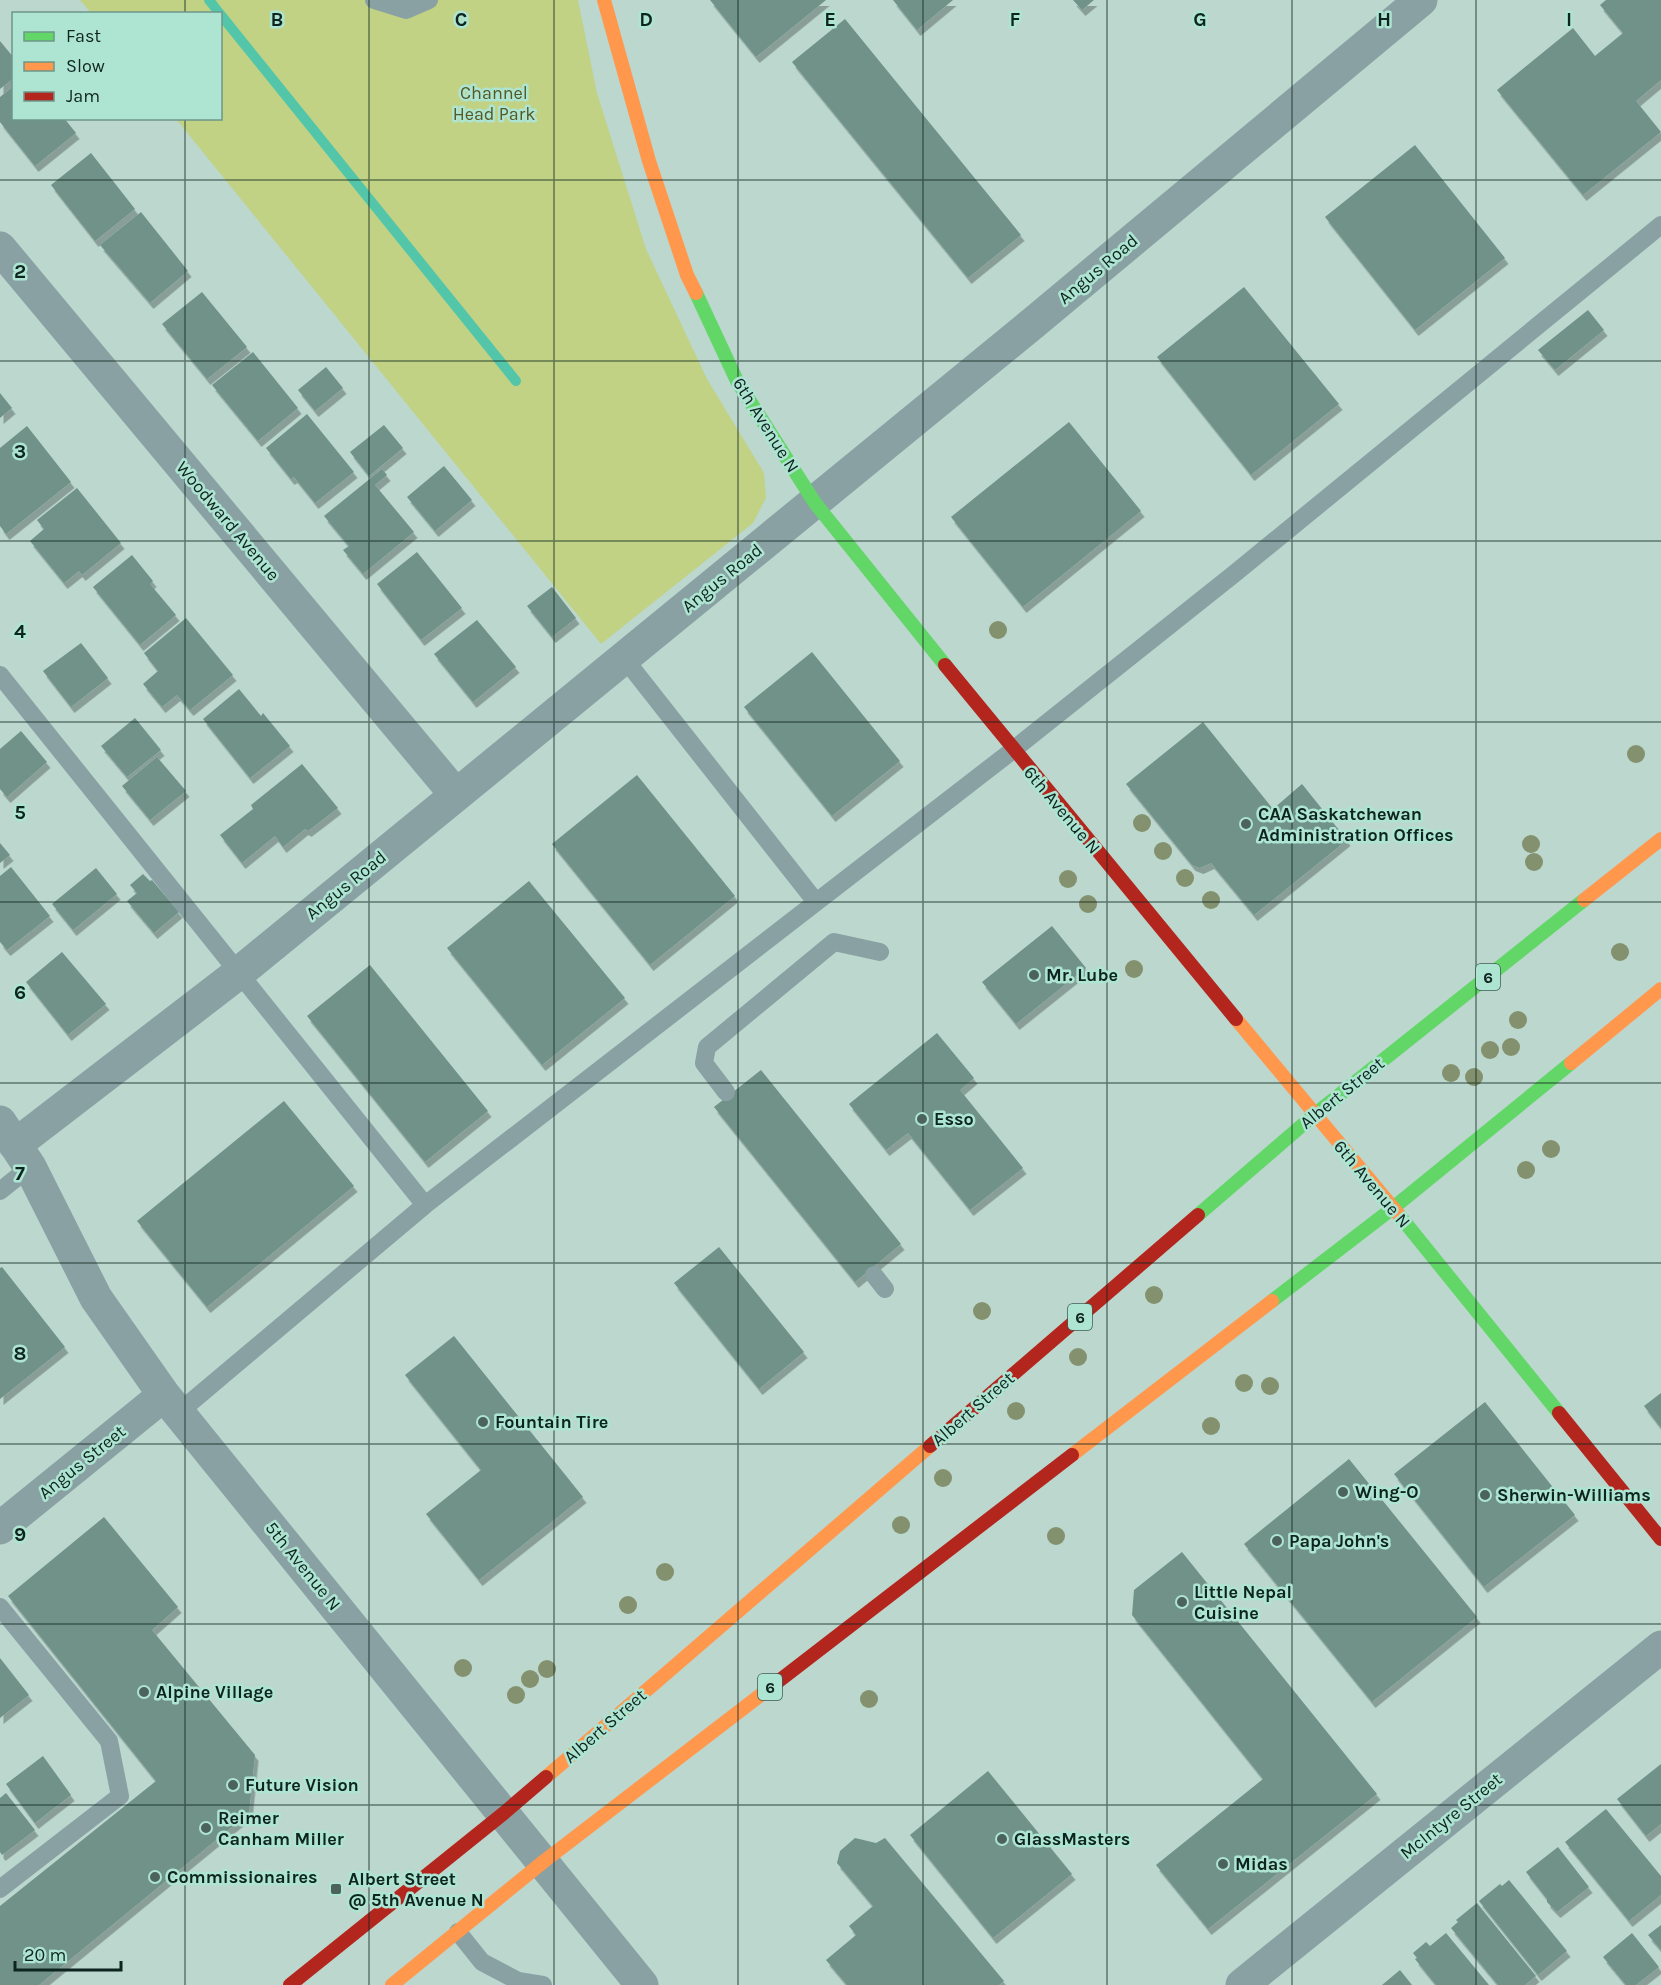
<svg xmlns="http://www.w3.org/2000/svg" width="1661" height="1985" font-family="Karla,sans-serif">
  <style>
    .green { fill: #c1d284 }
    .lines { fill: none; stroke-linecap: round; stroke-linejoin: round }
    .stream { stroke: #53c6aa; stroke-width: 10 }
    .building { fill: #6f9289; filter: url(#shadow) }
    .lane { stroke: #8aa1a4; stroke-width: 18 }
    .street { stroke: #8aa1a4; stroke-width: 33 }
    .fast { stroke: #63d668; stroke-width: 14 }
    .slow { stroke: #ff974d; stroke-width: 14 }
    .jam { stroke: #b3261e; stroke-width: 14 }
    .tree { fill: #83916e }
    .grid { fill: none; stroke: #0e241e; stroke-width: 1.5; stroke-opacity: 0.55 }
    .poi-dot { fill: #4b635c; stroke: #aee4d2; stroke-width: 2 }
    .labels { text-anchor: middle; stroke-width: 5; stroke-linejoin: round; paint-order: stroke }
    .shield { fill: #aee4d2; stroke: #3e5e54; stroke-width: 1.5 }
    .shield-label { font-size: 16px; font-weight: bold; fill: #0e241e }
    .park-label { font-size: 18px; fill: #555820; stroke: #aee4d2 }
    .street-label { font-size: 18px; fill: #0e241e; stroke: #aee4d2 }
    .poi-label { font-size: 18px; font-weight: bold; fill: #0e241e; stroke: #aee4d2; text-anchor: start }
    .grid-label { font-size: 20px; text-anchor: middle; font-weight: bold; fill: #0e241e; stroke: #aee4d2; stroke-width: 5; stroke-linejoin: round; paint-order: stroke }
  </style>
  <defs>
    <filter id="shadow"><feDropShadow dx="3.5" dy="6" stdDeviation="0" flood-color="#0004"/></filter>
  </defs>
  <rect width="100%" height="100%" fill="#bbd7ce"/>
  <path class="green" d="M80 0H374L406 10 429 0H578L597 93 646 249 707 379 764 473 766 498 753 523 601 644 176 119 220 118V14L91 13Z"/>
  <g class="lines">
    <path class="stream" d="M209 0 220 14
      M220 14 516 381"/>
  </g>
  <path class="building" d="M710 0H826L756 57Z
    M893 0H953L917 30Z
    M1073 0H1094L1082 10Z
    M1606 0H1661V80L1636 101 1661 132 1583 195 1497 90 1573 28 1595 56 1623 33 1600 5Z
    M845 19 1021 235 968 278 792 62Z
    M0 41 14 58V78L0 89Z
    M14 86V118H64L76 133 35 166 0 122V97Z
    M1415 145 1505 258 1415 330 1325 217Z
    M91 153 135 209 95 241 51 185Z
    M141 212 188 271 150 303 100 245Z
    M1244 287 1339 404 1251 475 1157 357Z
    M202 292 247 347 207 379 162 324Z
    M1588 310 1604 330 1555 370 1538 350Z
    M253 352 298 408 258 441 212 385Z
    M326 367 343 388 315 411 298 390Z
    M0 393 12 408 0 418Z
    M307 414 354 472 315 503 294 477 291 479 266 448Z
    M1069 422 1141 511 1023 607 951 517Z
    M384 425 403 448 369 476 350 452Z
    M27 426 71 482 6 534 0 526V448Z
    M444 466 472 500 435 531 407 497Z
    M382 469 387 475 375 485 414 532 363 574 343 550 349 546 324 516Z
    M77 488 121 543 82 575 79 571 64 583 30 541 44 529 37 520Z
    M417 552 462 608 421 640 377 584Z
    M132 555 153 581 150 584 176 615 140 645 93 587Z
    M552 587 576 618 552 637 527 606Z
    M186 618 233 675 190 710 177 695 162 707 143 684 158 671 144 653Z
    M477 620 516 667 473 702 434 654Z
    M81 643 108 678 71 707 43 671Z
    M812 652 900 761 832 816 744 707Z
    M239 689 261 716 263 713 290 746 250 778 203 719Z
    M135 718 161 750 127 777 101 746Z
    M1203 722 1273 809 1302 784 1347 840 1254 915 1211 863 1200 868 1192 865 1126 784Z
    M21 731 47 762 7 797 0 789V749Z
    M157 757 186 791 150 820 122 786Z
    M302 764 338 808 308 831 305 829 283 847 275 836 242 863 220 835 253 809 251 805Z
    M637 775 735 896 650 965 552 844Z
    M0 843 10 855 0 863Z
    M11 867 50 916 7 950 0 942V876Z
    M96 868 117 894 73 930 52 904Z
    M143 874 150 881 152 880 179 912 154 933 127 901 137 893 130 885Z
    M529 881 625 998 542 1065 447 948Z
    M1052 926 1086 968 1016 1024 982 982Z
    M62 952 106 1004 68 1035 26 982Z
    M370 965 488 1111 425 1162 307 1016Z
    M937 1033 974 1078 960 1090 1023 1168 970 1210 908 1133 886 1150 849 1104Z
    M761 1070 901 1244 855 1282 714 1107Z
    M284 1101 354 1186 207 1307 137 1221Z
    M719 1247 804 1352 759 1389 674 1283Z
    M2 1267 65 1347 0 1399V1268Z
    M454 1336 583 1497 479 1580 426 1514 481 1470 405 1375Z
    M1661 1393V1428L1644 1406Z
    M1485 1402 1575 1515 1484 1587 1394 1474Z
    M1349 1459 1477 1617 1372 1702 1244 1544Z
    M104 1517 178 1607 152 1630 255 1755 249 1813 39 1985H0V1906L156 1781 8 1596Z
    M1182 1552 1377 1794 1208 1929 1156 1865 1263 1779 1132 1615 1134 1590Z
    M0 1658 29 1695 0 1718Z
    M43 1756 71 1795 35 1823 6 1784Z
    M1661 1764V1824L1646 1836 1617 1799Z
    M988 1771 1072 1874 993 1938 910 1835Z
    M6 1793 35 1830 2 1855 0 1852V1798Z
    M1606 1809 1661 1876V1895L1629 1921 1565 1842Z
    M855 1838 876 1843 885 1838 1004 1981 999 1985H847L826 1960 856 1935 849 1926 873 1906 837 1863 840 1851Z
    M1558 1847 1589 1887 1557 1912 1547 1902V1899L1526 1872Z
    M1509 1880 1567 1951 1538 1975 1479 1901 1500 1884 1502 1886Z
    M1477 1903 1536 1976 1525 1985H1498L1451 1928 1458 1922 1456 1920Z
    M1661 1925V1950L1648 1935Z
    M1446 1933 1489 1985H1436L1415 1959 1417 1958 1413 1953 1426 1942 1430 1946Z
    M1632 1933 1659 1967 1636 1985H1626L1603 1957Z
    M1400 1970 1412 1985H1382Z"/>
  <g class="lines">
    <path class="lane" d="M374 0 406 10 429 0
      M624 658 816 902
      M0 675 425 1205 1013 750 1234 574 1661 225
      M726 1092 704 1063 707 1047 834 942 880 952
      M0 1191 30 1167
      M874 1275 885 1289
      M178 1413 425 1205
      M0 1607 109 1741 120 1796 0 1889
      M458 1932 482 1962 518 1981 543 1985"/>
    <path class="street" d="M0 248 456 795
      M0 1122 30 1167 96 1298 164 1395 642 1985
      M15 1145 240 972 1032 324 1421 0
      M0 1528 164 1395
      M1242 1985 1661 1647"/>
    <path class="fast" d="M696 293 737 381 815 503 945 665
      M1198 1215 1314 1115 1584 900
      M1399 1215 1559 1413
      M1272 1301 1393 1208 1571 1063"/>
    <path class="slow" d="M604 0 649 161 687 275 696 293
      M1584 900 1661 839
      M1236 1019 1399 1215
      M1571 1063 1661 989
      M1072 1455 1272 1301
      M546 1777 930 1446
      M392 1985 543 1862 771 1687"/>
    <path class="jam" d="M945 665 1236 1019
      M1559 1413 1661 1539
      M930 1446 1198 1215
      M771 1687 1072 1455
      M290 1985 504 1813 546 1777"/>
  </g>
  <g class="tree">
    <circle cx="998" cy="630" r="9"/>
    <circle cx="1636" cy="754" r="9"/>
    <circle cx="1142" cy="823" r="9"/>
    <circle cx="1531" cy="844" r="9"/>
    <circle cx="1163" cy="851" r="9"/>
    <circle cx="1534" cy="862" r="9"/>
    <circle cx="1185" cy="878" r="9"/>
    <circle cx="1068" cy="879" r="9"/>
    <circle cx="1211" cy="900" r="9"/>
    <circle cx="1088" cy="904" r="9"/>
    <circle cx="1620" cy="952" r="9"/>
    <circle cx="1134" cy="969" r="9"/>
    <circle cx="1518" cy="1020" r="9"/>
    <circle cx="1511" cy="1047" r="9"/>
    <circle cx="1490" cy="1050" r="9"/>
    <circle cx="1451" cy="1073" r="9"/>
    <circle cx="1474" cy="1077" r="9"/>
    <circle cx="1551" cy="1149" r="9"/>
    <circle cx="1526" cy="1170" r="9"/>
    <circle cx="1154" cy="1295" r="9"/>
    <circle cx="982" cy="1311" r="9"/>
    <circle cx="1078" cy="1357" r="9"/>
    <circle cx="1244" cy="1383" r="9"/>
    <circle cx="1270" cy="1386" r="9"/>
    <circle cx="1016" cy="1411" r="9"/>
    <circle cx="1211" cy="1426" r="9"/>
    <circle cx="943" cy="1478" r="9"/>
    <circle cx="901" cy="1525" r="9"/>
    <circle cx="1056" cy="1536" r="9"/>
    <circle cx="665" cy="1572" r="9"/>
    <circle cx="628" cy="1605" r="9"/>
    <circle cx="463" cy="1668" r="9"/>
    <circle cx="547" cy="1669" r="9"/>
    <circle cx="530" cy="1679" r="9"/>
    <circle cx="516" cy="1695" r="9"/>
    <circle cx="869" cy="1699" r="9"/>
  </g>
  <path class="grid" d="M185 0V14M369 0V1985M554 0V1985M738 0V1985M923 0V1985M1107 0V1985M1292 0V1985M1476 0V1985M185 118V1985M0 180H1661M0 361H1661M0 541H1661M0 722H1661M0 902H1661M0 1083H1661M0 1263H1661M0 1444H1661M0 1624H1661M0 1805H1661"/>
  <g class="poi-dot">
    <circle cx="1246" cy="824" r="6"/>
    <circle cx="1034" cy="975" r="6"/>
    <circle cx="922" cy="1119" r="6"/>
    <circle cx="483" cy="1422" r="6"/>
    <circle cx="1343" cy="1492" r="6"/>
    <circle cx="1485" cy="1495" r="6"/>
    <circle cx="1277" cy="1541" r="6"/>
    <circle cx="1182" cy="1602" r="6"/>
    <circle cx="144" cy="1692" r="6"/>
    <circle cx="233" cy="1785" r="6"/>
    <circle cx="206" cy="1828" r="6"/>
    <circle cx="1002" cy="1839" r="6"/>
    <circle cx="1223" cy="1864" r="6"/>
    <circle cx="155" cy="1877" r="6"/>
    <rect x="330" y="1883" width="12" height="12" rx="3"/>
  </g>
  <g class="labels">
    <g class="shield">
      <rect x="1476" y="964" width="24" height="26" rx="4.5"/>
      <rect x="1068" y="1304" width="24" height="26" rx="4.5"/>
      <rect x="758" y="1674" width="24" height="26" rx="4.5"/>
    </g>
    <g class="shield-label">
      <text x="1488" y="983">6</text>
      <text x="1080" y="1323">6</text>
      <text x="770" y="1693">6</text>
    </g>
    <g class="park-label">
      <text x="494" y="99">Channel<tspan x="494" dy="21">Head Park</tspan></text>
    </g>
    <g class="street-label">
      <text transform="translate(1098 269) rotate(-40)" y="6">Angus Road</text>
      <text transform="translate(766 425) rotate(58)" y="6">6th Avenue N</text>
      <text transform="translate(228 521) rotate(50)" y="6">Woodward Avenue</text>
      <text transform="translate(722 578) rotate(-39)" y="6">Angus Road</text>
      <text transform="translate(1062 810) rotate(50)" y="6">6th Avenue N</text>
      <text transform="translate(346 885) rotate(-39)" y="6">Angus Road</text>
      <text transform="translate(1342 1093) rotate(-39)" y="6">Albert Street</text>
      <text transform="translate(1372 1184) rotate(50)" y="6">6th Avenue N</text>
      <text transform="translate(973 1409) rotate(-41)" y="6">Albert Street</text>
      <text transform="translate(82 1462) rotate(-39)" y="6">Angus Street</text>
      <text transform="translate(303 1566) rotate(51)" y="6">5th Avenue N</text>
      <text transform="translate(605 1726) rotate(-41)" y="6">Albert Street</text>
      <text transform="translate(1451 1816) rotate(-39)" y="6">McIntyre Street</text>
    </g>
    <g class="poi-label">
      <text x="1258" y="820">CAA Saskatchewan<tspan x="1258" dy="21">Administration Offices</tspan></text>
      <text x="1046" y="981">Mr. Lube</text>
      <text x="934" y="1125">Esso</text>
      <text x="495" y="1428">Fountain Tire</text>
      <text x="1355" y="1498">Wing-O</text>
      <text x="1497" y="1501">Sherwin-Williams</text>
      <text x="1289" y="1547">Papa John's</text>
      <text x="1194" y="1598">Little Nepal<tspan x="1194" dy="21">Cuisine</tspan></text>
      <text x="156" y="1698">Alpine Village</text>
      <text x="245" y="1791">Future Vision</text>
      <text x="218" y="1824">Reimer<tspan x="218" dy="21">Canham Miller</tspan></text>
      <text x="1014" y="1845">GlassMasters</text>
      <text x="1235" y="1870">Midas</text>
      <text x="167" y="1883">Commissionaires</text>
      <text x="348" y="1885">Albert Street<tspan x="348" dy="21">@ 5th Avenue N</tspan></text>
    </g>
  </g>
  <g class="grid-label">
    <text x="277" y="26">B</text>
    <text x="461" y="26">C</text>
    <text x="646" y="26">D</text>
    <text x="830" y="26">E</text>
    <text x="1015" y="26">F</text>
    <text x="1200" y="26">G</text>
    <text x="1384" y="26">H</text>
    <text x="1569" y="26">I</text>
    <text x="20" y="278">2</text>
    <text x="20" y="458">3</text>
    <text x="20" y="638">4</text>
    <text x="20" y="819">5</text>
    <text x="20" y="999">6</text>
    <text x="20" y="1180">7</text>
    <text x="20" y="1360">8</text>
    <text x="20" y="1541">9</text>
  </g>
  <rect x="12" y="12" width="210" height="108" fill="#aee4d2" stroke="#6e978a" stroke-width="1.5"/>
  <rect x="24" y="32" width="30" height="9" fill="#63d668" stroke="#6e978a" stroke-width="1.5"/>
  <text x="66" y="42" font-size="18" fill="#0e241e">Fast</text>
  <rect x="24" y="62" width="30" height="9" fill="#ff974d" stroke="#6e978a" stroke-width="1.5"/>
  <text x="66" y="72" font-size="18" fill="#0e241e">Slow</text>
  <rect x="24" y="92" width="30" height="9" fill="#b3261e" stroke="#6e978a" stroke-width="1.5"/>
  <text x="66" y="102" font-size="18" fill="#0e241e">Jam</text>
  <path d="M15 1961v9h106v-9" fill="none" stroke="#0e241e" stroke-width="3"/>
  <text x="24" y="1961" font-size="18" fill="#0e241e" stroke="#aee4d2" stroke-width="4.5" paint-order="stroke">20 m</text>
</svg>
